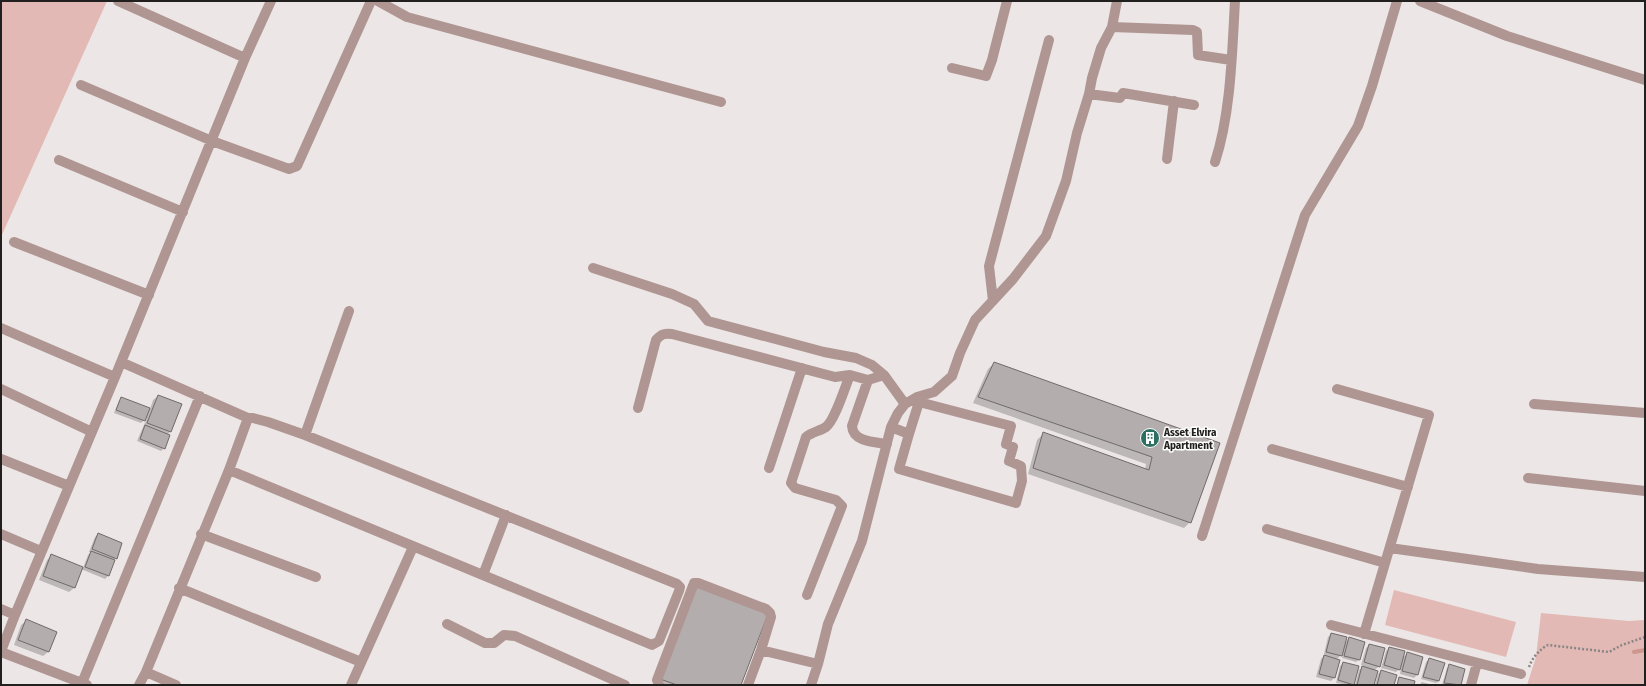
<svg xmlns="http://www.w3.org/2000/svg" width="1646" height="686" font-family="'Fira Sans Condensed',sans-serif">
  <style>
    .green { fill: #e2b9b4 }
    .shadow { fill: #0003 }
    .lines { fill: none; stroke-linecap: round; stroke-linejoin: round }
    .stream { stroke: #ce968f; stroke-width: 4 }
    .building { fill: #b3aead; stroke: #706b6a }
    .path { stroke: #898685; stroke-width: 2.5; stroke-dasharray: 2 2; stroke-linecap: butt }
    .minor { stroke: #b09693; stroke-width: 10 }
    .labels { text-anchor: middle; stroke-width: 3; stroke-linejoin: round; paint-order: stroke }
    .poi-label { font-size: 11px; font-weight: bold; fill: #21201f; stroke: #fff; text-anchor: start }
  </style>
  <rect width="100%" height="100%" fill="#ece7e6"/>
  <path class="green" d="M1 1H107L1 237Z
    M1394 590 1516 622 1506 657 1385 625Z
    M1541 613 1629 621 1645 620V685H1527L1536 657Z"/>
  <path class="shadow" d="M994 363 1219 444 1190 522 1184 528 1028 474 1037 440 1043 434 1145 470 1146 464 973 403 988 369Z
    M158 396 180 405 170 432 167 435 164 448 161 451 137 441 147 418 141 423 114 413 119 401 122 398 150 409 153 400Z
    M98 534 116 558 113 561 108 576 105 579 81 569 74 588 69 592 39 580 47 560 51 556 83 568 88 555 91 552H89L95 537Z
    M690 593 740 685H655Z
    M26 621 55 632 48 652 43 656 14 645 21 625Z
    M1331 634 1344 644 1349 638 1359 660 1356 662 1342 658 1343 653 1336 660H1338L1334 678 1331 681 1316 677 1321 659 1325 655 1324 654 1328 637Z
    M1369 645 1379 666 1374 671 1373 685H1355L1359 670 1364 666 1361 665 1366 648Z
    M1389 648 1401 659 1407 654 1422 657 1417 675 1414 678 1400 674 1401 667 1396 672 1381 668 1386 651Z
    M1429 659 1439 681 1436 683 1421 679 1426 662Z
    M1343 663 1353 684 1352 685 1336 683 1340 666Z
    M1450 666 1464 669 1460 685H1442L1447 668Z
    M1381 671 1393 685H1375L1378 674Z
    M1422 682 1433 685H1419Z"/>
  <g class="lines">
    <path class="stream" d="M1634 652 1645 650"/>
  </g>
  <path class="building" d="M994 362 1220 443 1191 523 1033 468 1043 432 1149 470 1152 457 978 397Z
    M158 395 182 404 171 432 147 423Z
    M121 397 150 408 145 421 116 410Z
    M145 425 170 435 165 449 140 439Z
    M98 533 122 543 117 559 92 549Z
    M91 551 115 560 109 576 85 567Z
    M51 554 83 567 75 588 43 576Z
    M695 586 768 614 741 685H677L660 679Z
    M26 619 57 632 49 652 18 640Z
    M1331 633 1347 637 1342 656 1326 652Z
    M1349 637 1365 642 1360 660 1344 656Z
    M1369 644 1385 648 1380 667 1364 662Z
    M1389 647 1405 651 1400 670 1384 665Z
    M1407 652 1423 657 1418 675 1402 671Z
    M1324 655 1340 660 1335 678 1319 674Z
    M1429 658 1445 663 1439 681 1423 677Z
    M1343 662 1359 666 1354 685 1338 680Z
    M1449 664 1465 669 1461 685 1444 683Z
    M1362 666 1378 671 1374 685H1357Z
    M1381 670 1397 675 1394 685H1377Z
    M1399 677 1415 681 1414 685H1397Z"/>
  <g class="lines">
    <path class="path" d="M1529 667C1532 658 1540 649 1548 645L1609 652 1622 645 1645 637"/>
    <path class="minor" d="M118 1 245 58
      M378 1 407 17 721 102
      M1420 1 1507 36 1645 80
      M1112 27 1193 30 1197 32 1198 55 1231 60
      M952 68 986 76 992 60 1007 1
      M81 85 212 141 289 169 297 166 371 1
      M1089 94 1120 98 1123 93 1194 105
      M1167 159 1174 101
      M59 160 183 212
      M1215 162C1231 113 1232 53 1235 1
      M14 242 149 295
      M593 268 672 294 694 304 708 321 824 352 856 358 872 365 884 375 905 404
      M993 301 989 266 1049 40
      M1 328 115 377
      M121 362 248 418
      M868 380 852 426C853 442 874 442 887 444
      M1 389 92 432
      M1337 389 1429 415 1364 634
      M1534 404 1645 413
      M638 408 656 340C661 334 665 333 672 334L835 377 850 375 868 380 884 375
      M891 427 909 434 899 469 1016 503 1022 481 1021 466 1009 461 1013 447 1006 444 1011 426 919 402 909 434
      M305 435 349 311
      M1272 449 1408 487
      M1 459 69 486
      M769 468 802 368
      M1528 478 1645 491
      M1267 529 1385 563
      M1 534 41 551
      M201 534 316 577
      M1202 536 1305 215 1358 126 1372 86 1397 1
      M1390 548 1538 569 1645 577
      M483 575 506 515
      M179 588 361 662
      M807 595 842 506 836 500 795 488 791 483 806 437C812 432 820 431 826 427 835 420 845 387 850 375
      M1 609 15 615
      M447 624 485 643H494L504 635 515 636 625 685
      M1331 625 1521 674
      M761 650 818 664
      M1 651 15 615 115 377 245 58 271 1
      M1 652 87 685
      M146 672 176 685
      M82 683 200 396
      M139 685 146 672 229 470 248 418H253L268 422 305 435 677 584 680 587 679 591 659 641 652 645 229 470
      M351 685 413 547
      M659 685 657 680 694 583H698L766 609 770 613 771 617 761 650 748 685
      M811 685 818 664 828 624 862 541 891 427 898 413 905 404 917 397 934 392 952 376 960 353 975 320 1013 279 1046 236 1066 181 1077 133 1089 94 1092 78 1101 48 1112 27 1117 1
      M1471 685 1477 663"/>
  </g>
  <defs>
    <symbol id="building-disc" viewBox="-11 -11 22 22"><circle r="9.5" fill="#2d7062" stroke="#fff"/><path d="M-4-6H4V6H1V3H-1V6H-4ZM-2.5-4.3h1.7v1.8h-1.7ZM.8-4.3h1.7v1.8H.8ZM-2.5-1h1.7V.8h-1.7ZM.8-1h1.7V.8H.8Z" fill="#fff"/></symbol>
  </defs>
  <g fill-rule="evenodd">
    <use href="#building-disc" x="1139" y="427" width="22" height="22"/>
  </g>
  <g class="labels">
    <g class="poi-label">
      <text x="1164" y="436">Asset Elvira<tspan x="1164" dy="13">Apartment</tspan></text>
    </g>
  </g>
  <rect width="1646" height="686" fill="none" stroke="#21201f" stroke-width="4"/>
</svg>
